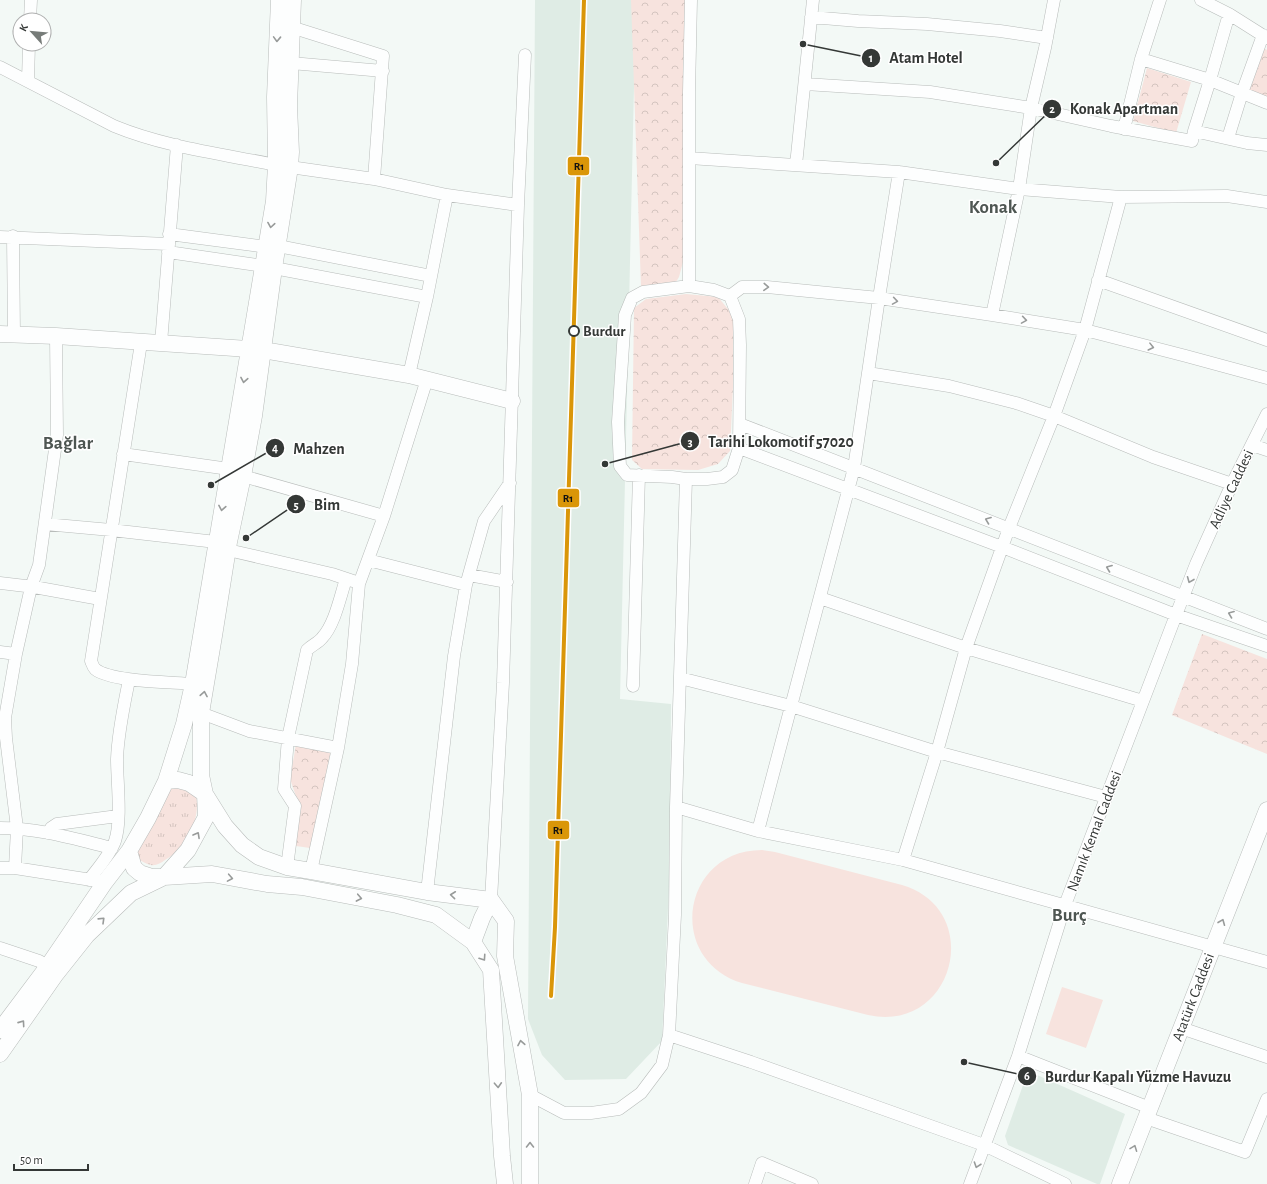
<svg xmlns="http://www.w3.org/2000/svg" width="1267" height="1184" font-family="'Alegreya Sans',sans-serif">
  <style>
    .built { fill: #dfece5 }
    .grass { fill: url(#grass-tufts) }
    .park { fill: url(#park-crowns) }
    .pitch { fill: #f7e3de }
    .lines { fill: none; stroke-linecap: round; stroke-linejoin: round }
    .street-casing { stroke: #b8bcba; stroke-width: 13 }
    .secondary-casing { stroke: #b8bcba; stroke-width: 17 }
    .street { stroke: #fdfefe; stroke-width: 12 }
    .secondary { stroke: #fdfefe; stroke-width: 16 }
    .rail-1-casing { stroke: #fff; stroke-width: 7 }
    .rail-1 { stroke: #da9608; stroke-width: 4 }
    .oneway { stroke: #989b9a }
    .stop-dot { fill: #fff; stroke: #343836; stroke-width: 2 }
    .labels { text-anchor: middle; stroke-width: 3; stroke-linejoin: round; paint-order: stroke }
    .stop-label { font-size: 15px; font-weight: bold; fill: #343836; stroke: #fff; text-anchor: start }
    .street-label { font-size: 15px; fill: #343836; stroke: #fff }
    .district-label { font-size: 19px; font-weight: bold; fill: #4e5652; stroke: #fff }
    .leader { fill: none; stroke: #343836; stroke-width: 1.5 }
    .callout-dot { fill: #343836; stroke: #fff; stroke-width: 1.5 }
    .mark-label { font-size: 12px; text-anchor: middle; font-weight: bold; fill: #fff }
    .callout-label { font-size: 16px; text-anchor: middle; font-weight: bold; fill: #343836; stroke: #fff; stroke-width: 3; stroke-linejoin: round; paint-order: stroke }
    .line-badge { stroke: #fff; stroke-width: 1.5 }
    .pale-badge-label { font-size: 11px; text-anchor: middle; font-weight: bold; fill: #111 }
  </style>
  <defs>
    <pattern id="grass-tufts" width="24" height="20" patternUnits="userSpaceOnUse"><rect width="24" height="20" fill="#f7e3de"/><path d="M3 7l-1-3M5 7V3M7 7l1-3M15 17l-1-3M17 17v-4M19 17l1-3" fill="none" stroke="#d4c4bf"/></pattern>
    <pattern id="park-crowns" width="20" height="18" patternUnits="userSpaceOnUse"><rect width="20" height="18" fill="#f7e3de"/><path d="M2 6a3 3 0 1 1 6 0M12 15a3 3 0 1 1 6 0" fill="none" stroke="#d4c4bf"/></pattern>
  </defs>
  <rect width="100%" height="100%" fill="#f3f9f6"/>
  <path class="built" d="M535 0H636L620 699 671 704 670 864 662 1041 626 1079 565 1080 542 1055 528 1019Z
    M1028 1071 1125 1114 1100 1184H1097L1008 1145 1005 1136Z"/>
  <path class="grass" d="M179 785 196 795C201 819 187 848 165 860 161 863 156 866 151 865 146 864 141 861 137 858L136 848 168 793 173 786Z"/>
  <path class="park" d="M631 0H691L683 262 679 277 673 287H641Z
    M1262 47 1267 50V98L1249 90Z
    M1147 68 1191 82 1176 133 1133 121Z
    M686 294 718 297 733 315V387L730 451 718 464 698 470 642 469 632 460 634 308 646 299Z
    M1202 634 1267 659V754L1172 715Z
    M296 744 332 751 310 848 296 846 299 805 290 779Z"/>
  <path class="pitch" d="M762 850 775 852 902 885C986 910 954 1034 868 1015L742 983C665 959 682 850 762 850Z
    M1062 987 1103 1000 1086 1048 1046 1034Z"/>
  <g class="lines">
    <defs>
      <path id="street" d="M1201 0 1229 14 1267 38
        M811 17 858 21 927 24 1000 31 1047 38
        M30 20 31 0
        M291 27 383 56 374 179
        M1141 59 1210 80 1267 103
        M291 63 383 71
        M0 67 114 126C165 147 222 154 276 165
        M28 81 29 44
        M805 84 930 92 1031 108 1111 126 1192 141 1194 131 1247 143 1267 145
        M1124 129 1141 59 1160 0
        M1194 131 1210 80 1229 14
        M1228 138 1242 93 1263 35
        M689 158 899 172 1019 189 1121 197 1227 196 1267 202
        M796 165 813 0
        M290 167 374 179 447 195
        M169 234 267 247
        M13 236 14 335
        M0 237 168 244
        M278 246 431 276
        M168 252 264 266
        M274 268 427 297
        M1098 280 1267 340
        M730 296 742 287H767L879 298 992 315 1085 330 1186 356 1267 378
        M992 315 1019 189 1031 108 1045 48 1054 0
        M141 343 91 661C92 663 93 667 95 669 111 682 171 682 193 684
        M161 343 177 145
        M868 373 949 386 1016 403 1054 416 1153 457 1232 484
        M409 375 427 297 447 195 518 205
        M740 424 1267 629
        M1252 445 1267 450
        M739 448 1002 547 1176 615 1267 646
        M123 454 229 469
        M243 476 384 516
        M686 479 672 477 627 475 620 466 618 422 625 315 632 298 643 292 689 286V92L691 0
        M45 524 111 530 216 542
        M228 550 332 574 353 581
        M368 560 466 585
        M469 575 507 582
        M0 583 34 587 100 599
        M820 598 966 648 1143 701
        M0 652 16 654
        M680 678 791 706 937 752 1106 797
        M633 686 639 475
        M201 713 249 731 338 748
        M676 807 758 831 903 860 1267 962
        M0 828C38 828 75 839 112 848
        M758 831 854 468 879 298 899 172
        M48 833 51 828 57 824 118 816
        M903 860 937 752 966 648 1009 528 1054 416 1085 330 1121 197
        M287 867 295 806 284 789 288 738 307 650C312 645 318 643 322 638 335 624 340 597 346 579
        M0 868H15L98 881
        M15 868 17 828 6 738 5 718 16 654 31 587 39 565 57 435 56 336
        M311 871 338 748 352 664 359 584 384 516 427 379
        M89 880C98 868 110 855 115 841 122 820 117 782 117 759 118 732 124 705 129 680
        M427 892 454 656 466 585 484 521 510 483
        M491 900 503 683 518 205 525 55
        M0 948 39 961 48 966
        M1181 1028 1267 1057
        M669 1035 751 1062 984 1145 1065 1184
        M1018 1056 1150 1108
        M530 1095 564 1113H591L619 1109 641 1093 662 1065 669 1035 675 915 676 807 686 479H707L723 477 732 470 739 448 740 345 739 319 730 296 714 290 689 286
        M1146 1118 1245 1152 1267 1099
        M755 1184 762 1163 812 1184
        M970 1184 1018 1056 1065 905 1176 615 1196 564 1232 484 1267 414"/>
      <path id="secondary" d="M0 334 56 336 263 350 409 375 512 401
        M166 781 178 780 189 783 205 794 225 826 242 845 259 857 287 867 311 871 427 892 491 900 506 921 505 956 530 1095V1184
        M129 851 134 868 140 873 152 877H164L212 874 267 884 302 887 397 905 436 915 473 942 491 970 502 1156 505 1184
        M473 942 482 918 491 900
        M0 1030 48 966 105 882 129 851 148 818 166 781 184 724 193 684 274 201 276 165 275 97 279 0
        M0 1054 56 974 87 935 131 893 164 877 188 850 206 817 205 794 201 775V713L214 636 229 542 243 476 254 416 274 268 290 167 291 152 289 106 293 0
        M1120 1184 1267 810"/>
    </defs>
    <use href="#street" class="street-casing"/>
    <use href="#secondary" class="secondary-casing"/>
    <use href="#street" class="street"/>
    <use href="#secondary" class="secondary"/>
    <defs>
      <path id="rail-1" d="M551 996 555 927 584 0"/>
    </defs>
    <use href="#rail-1" class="rail-1-casing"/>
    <use href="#rail-1" class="rail-1"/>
  </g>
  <defs><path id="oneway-chevron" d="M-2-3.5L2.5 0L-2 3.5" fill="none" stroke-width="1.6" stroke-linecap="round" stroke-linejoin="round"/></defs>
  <g class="oneway">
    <use href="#oneway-chevron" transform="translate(277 39) rotate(92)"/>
    <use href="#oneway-chevron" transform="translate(271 225) rotate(99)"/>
    <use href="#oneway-chevron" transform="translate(766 287) rotate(3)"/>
    <use href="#oneway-chevron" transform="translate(895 301) rotate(9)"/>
    <use href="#oneway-chevron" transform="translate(1024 320) rotate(9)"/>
    <use href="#oneway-chevron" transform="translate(1151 347) rotate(14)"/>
    <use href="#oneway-chevron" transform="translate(244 380) rotate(100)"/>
    <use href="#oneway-chevron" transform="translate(222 508) rotate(100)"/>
    <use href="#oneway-chevron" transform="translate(988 520) rotate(-159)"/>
    <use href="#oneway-chevron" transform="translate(1109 568) rotate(-159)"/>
    <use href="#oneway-chevron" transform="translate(1190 580) rotate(112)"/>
    <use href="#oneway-chevron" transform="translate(1231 614) rotate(-159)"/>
    <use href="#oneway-chevron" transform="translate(204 694) rotate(-80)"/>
    <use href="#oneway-chevron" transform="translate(197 835) rotate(-61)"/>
    <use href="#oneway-chevron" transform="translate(230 878) rotate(10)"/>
    <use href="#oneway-chevron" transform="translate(453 895) rotate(-174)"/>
    <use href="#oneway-chevron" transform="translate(359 898) rotate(11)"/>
    <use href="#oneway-chevron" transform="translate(102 920) rotate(-44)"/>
    <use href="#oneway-chevron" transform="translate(1222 922) rotate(-68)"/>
    <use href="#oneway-chevron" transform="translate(483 958) rotate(56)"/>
    <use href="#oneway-chevron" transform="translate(22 1023) rotate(-55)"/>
    <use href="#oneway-chevron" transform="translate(521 1043) rotate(-100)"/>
    <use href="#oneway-chevron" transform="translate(498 1085) rotate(87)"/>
    <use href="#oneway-chevron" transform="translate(530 1145) rotate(-90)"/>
    <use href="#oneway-chevron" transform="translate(1134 1148) rotate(-69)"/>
    <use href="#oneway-chevron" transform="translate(977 1165) rotate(109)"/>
  </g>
  <circle class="stop-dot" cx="574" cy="331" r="5"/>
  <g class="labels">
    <g class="stop-label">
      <text x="583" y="336">Burdur</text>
    </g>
    <g class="street-label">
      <text transform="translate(1231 489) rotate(-65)" y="5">Adliye Caddesi</text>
      <text transform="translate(1094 831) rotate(-69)" y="5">Namık Kemal Caddesi</text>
      <text transform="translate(1193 997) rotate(-69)" y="5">Atatürk Caddesi</text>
    </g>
    <g class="district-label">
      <text x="993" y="213">Konak</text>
      <text x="68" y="449">Bağlar</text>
      <text x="1069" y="921">Burç</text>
    </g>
  </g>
  <path class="leader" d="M803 44L871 58M996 163L1052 109M605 464L690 441M211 485L275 448M246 538L296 504M964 1062L1027 1076"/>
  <g class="callout-dot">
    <circle cx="803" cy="44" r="4"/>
    <circle cx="996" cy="163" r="4"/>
    <circle cx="605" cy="464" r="4"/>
    <circle cx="211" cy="485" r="4"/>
    <circle cx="246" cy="538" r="4"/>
    <circle cx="964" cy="1062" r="4"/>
    <circle cx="871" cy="58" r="10"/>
    <circle cx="1052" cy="109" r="10"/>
    <circle cx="690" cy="441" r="10"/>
    <circle cx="275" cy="448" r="10"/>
    <circle cx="296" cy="504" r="10"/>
    <circle cx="1027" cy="1076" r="10"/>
  </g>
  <g class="mark-label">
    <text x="871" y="62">1</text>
    <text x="1052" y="113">2</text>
    <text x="690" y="446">3</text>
    <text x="275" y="452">4</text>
    <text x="296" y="509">5</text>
    <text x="1027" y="1080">6</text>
  </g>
  <g class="callout-label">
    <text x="926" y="63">Atam Hotel</text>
    <text x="1124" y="114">Konak Apartman</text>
    <text x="781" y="447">Tarihi Lokomotif 57020</text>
    <text x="319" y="454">Mahzen</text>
    <text x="327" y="510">Bim</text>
    <text x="1138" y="1082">Burdur Kapalı Yüzme Havuzu</text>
  </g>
  <g class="line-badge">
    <rect x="567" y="156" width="23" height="20" rx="4" fill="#da9608"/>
    <rect x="557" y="488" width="23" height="20" rx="4" fill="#da9608"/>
    <rect x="547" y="820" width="23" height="20" rx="4" fill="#da9608"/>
  </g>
  <g class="pale-badge-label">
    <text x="579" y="170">R1</text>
    <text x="568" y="502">R1</text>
    <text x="558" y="834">R1</text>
  </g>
  <g transform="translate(32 32) rotate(297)"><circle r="19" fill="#ffffff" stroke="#aeafaf"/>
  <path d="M0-3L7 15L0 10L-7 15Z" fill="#777c79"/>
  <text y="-6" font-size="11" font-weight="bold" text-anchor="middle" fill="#343836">K</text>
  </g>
  <path d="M14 1164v6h74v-6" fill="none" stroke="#343836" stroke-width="2"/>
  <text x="20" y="1164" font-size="12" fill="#343836" stroke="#ffffff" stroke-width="3" paint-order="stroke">50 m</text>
</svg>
